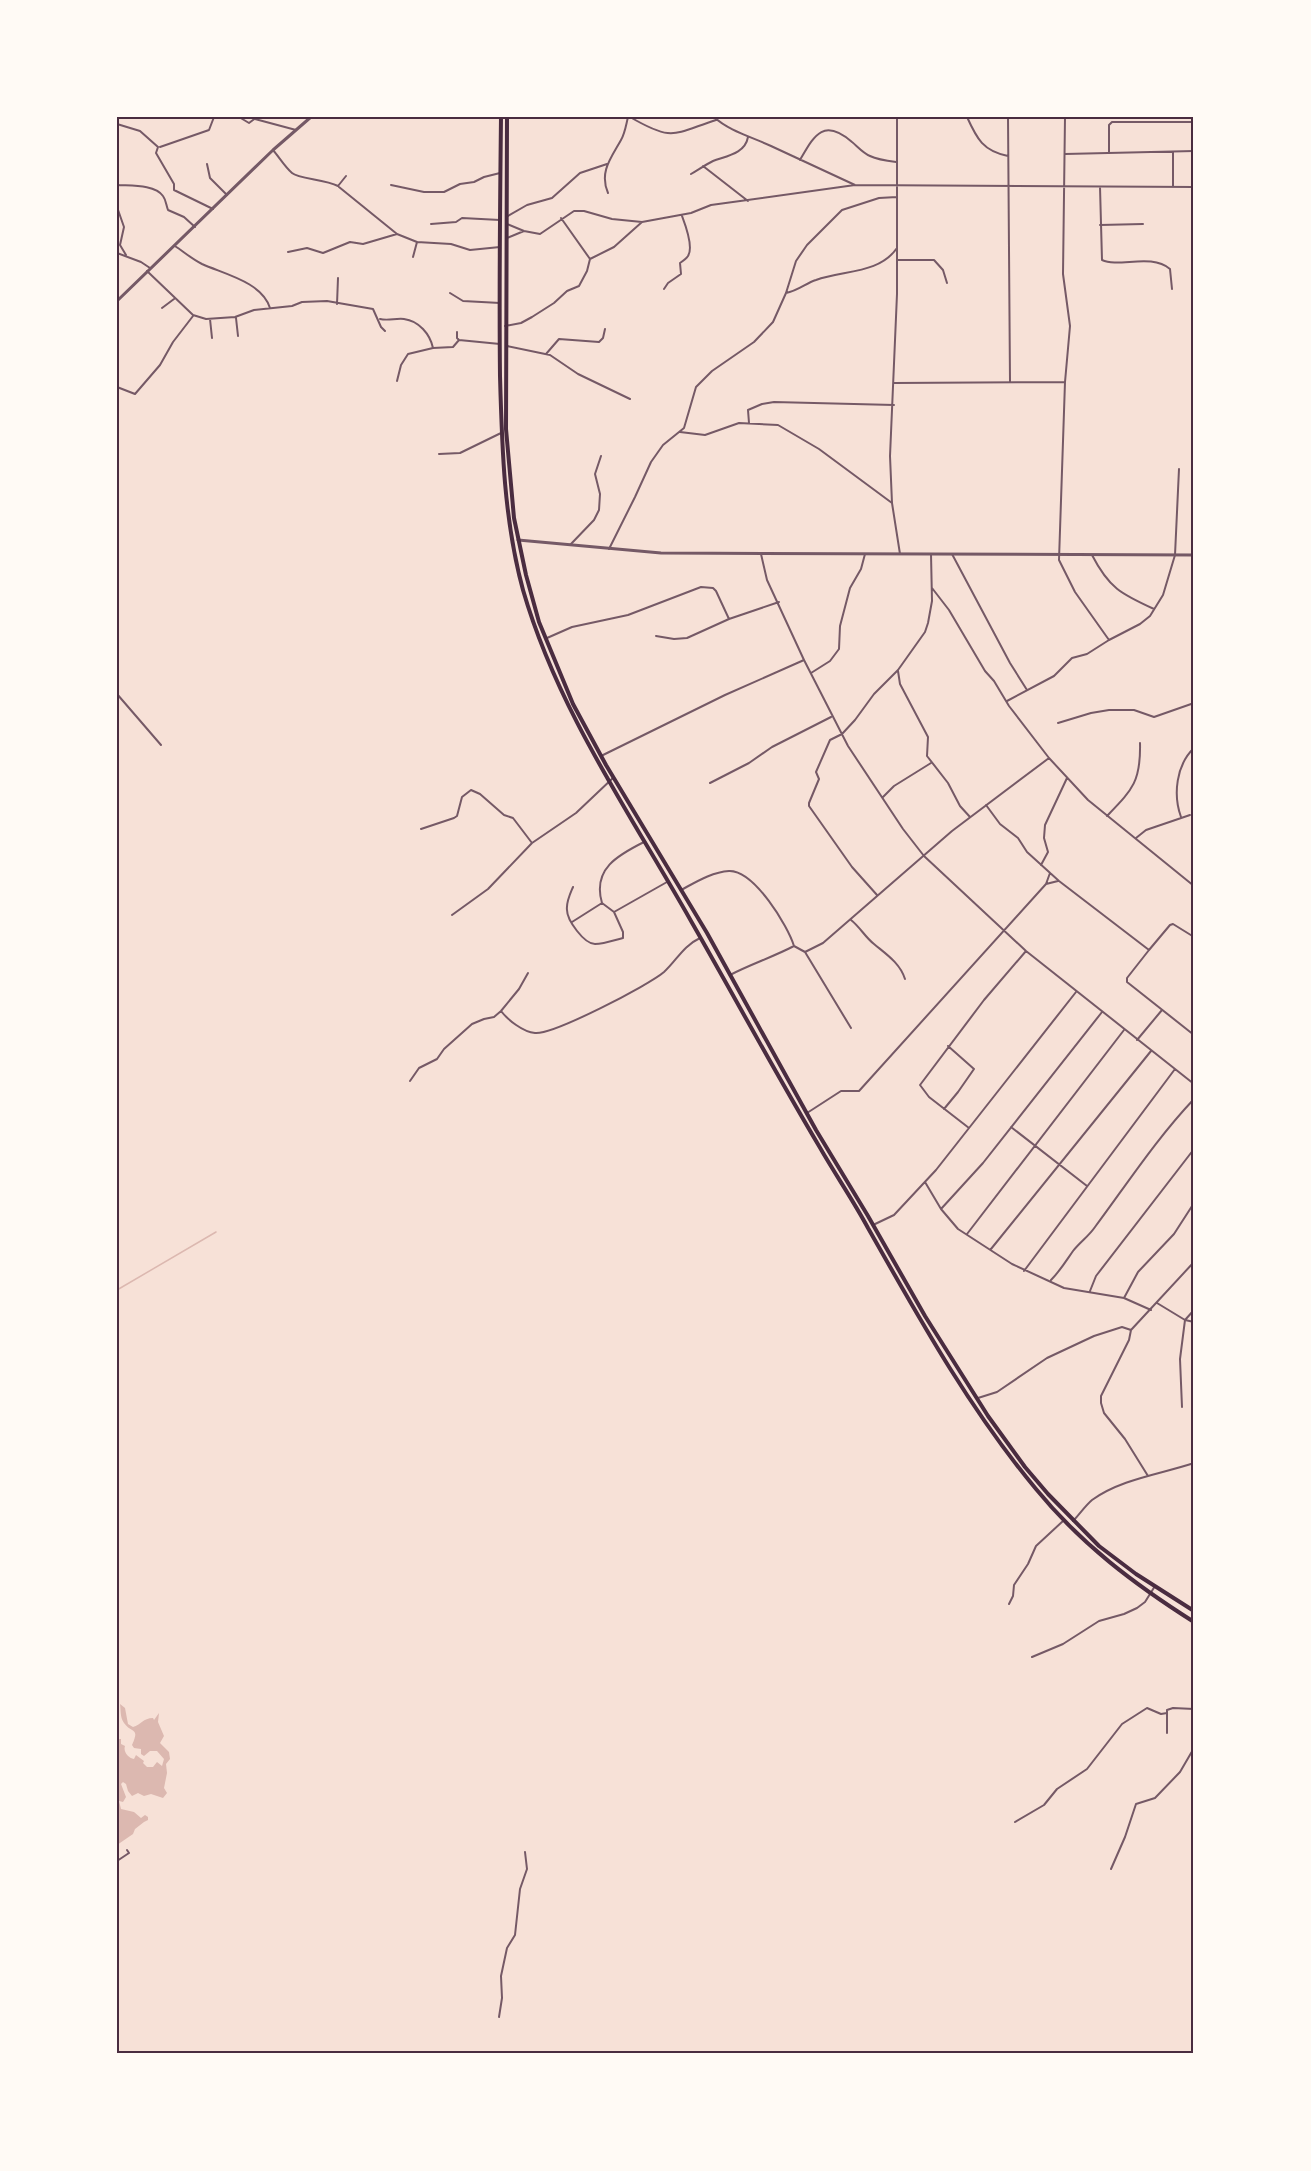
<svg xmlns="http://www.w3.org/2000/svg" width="1311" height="2171" font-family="Raleway,sans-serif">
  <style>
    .water { fill: #dcb8b0 }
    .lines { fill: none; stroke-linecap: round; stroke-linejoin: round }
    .stream { stroke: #dcb8b0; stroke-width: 1.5 }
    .minor { stroke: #755966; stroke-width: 2 }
    .tertiary { stroke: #755966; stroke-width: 3 }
    .trunk { stroke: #4a2c40; stroke-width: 4 }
    .neatline { fill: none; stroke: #4a2c40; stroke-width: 2 }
  </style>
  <rect width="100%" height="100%" fill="#f7e1d7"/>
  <path class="water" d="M120 1704 125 1708 128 1724 133 1727C141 1725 143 1718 153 1718L154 1720 159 1713 158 1722 164 1736 160 1743 169 1752 170 1759 166 1764 167 1773 164 1788 167 1793 163 1798 151 1794 144 1796 138 1793 132 1796 128 1791 126 1784 123 1782 121 1784 126 1797 123 1802 119 1801 121 1809 134 1812 141 1818 145 1815 148 1817V1820L144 1822 135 1829 133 1834 117 1845V1751L119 1747 117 1739H121V1744L125 1746C123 1751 128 1758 134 1759L136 1755 144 1761 143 1763 147 1767H153L157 1762 162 1766 164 1759 157 1751H150L144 1756 141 1754V1749L134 1748 132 1745C140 1727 132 1734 124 1723 120 1717 121 1712 120 1704Z"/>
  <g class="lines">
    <path class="stream" d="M117 1290 216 1232"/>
    <path class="minor" d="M239 117 249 123 257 117
      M630 117C673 142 673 134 716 120
      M714 117C729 131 752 137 771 146 799 159 827 172 855 185L1194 187
      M897 117V294L890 456 892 503 900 554
      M967 117C977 139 983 151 1008 156
      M1008 117 1010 382
      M1065 117 1063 274 1070 326 1065 382 1059 560 1075 592 1109 640
      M255 119 296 130
      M117 124 140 131 158 147
      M158 147 156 153 174 184V190L213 209
      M160 147 209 130 214 117
      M273 150C279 157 285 167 292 173 299 179 325 179 338 186L346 176
      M1173 152V187
      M1109 153V125L1112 122H1194
      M1065 154 1194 151
      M800 160C814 136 823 117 852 142 857 146 863 153 870 156 878 160 888 161 897 162
      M207 164 210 178 227 195
      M703 166 748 201
      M691 174C698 170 705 165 713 161 726 156 745 154 748 137
      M117 185C130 186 155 184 163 196 166 200 166 205 168 210L184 217 195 227
      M391 185 424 192H444L460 184 474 182 484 177 500 173
      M339 187 397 234
      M1100 187 1102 260C1119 268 1151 253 1170 269L1172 289
      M608 193C599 172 611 158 621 140 625 133 626 125 628 117
      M117 207 124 227 120 245 126 255
      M508 216 527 205 552 198 580 173 607 164
      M561 218 590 259
      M431 224 456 222 462 218 500 220
      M507 224 524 231 540 234 574 211H584L612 219 642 222 691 213 711 205 855 185
      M1100 225 1143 224
      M507 238 524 231
      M417 242 451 244 470 250 500 247
      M175 246C184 252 192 259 202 264 224 274 262 282 270 308
      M288 252 307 248 323 253 350 242 363 244 397 234 417 242 413 257
      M117 253 141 262 150 268
      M898 260H934L943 270 947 283
      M147 271 193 315 206 319 235 317 254 310 292 306 302 302 327 301 373 309 381 327 385 331
      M664 289 668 283 681 274 680 263C683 261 686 259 688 256 694 247 685 224 682 216
      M450 293 463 301 500 303
      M786 293C798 291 806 283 816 280 844 270 879 274 897 248
      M337 304 338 278
      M162 308 174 299
      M236 318 238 336
      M210 319 212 338
      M380 319C388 321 396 318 404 319 419 321 430 334 433 348
      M505 326 521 323 532 317 554 303 567 291 579 286 587 271 590 259 614 247 642 222
      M457 332V338L459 340 500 344
      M507 346 550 355 578 374 630 399
      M546 354 559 339 599 342 603 338 605 329
      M397 381 401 365 408 354 433 348 453 347 459 340
      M894 383 1065 382
      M117 387 135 394 160 365 173 342 193 316
      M749 423 748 410 762 404 774 402 894 405
      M680 432 705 435 739 423 778 425 819 449 892 503
      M439 454 460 453 501 433
      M570 545 594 520 599 510 600 494 595 474 601 456
      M609 549 635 497 651 462 663 445 684 428 696 387 712 371 754 342 773 322 786 293 796 261 807 245 842 210 879 198 897 197
      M761 554 767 580 804 660 848 746 903 829 924 856 1026 951 1194 1084
      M952 554 1010 663 1027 690
      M1092 555C1109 588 1121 594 1154 609
      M932 588 949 610 985 671 994 681 1009 706 1049 758 1088 800 1194 886
      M656 636 674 639 687 638 729 619 779 602
      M547 638 572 627 628 615 701 587 713 588 716 591 729 619
      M898 671 900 684 928 737 927 756 948 783 960 806 970 817
      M811 673 830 661 839 649 840 626 850 588 861 569 865 554
      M117 694 161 745
      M1007 701 1054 676 1072 658 1087 654 1109 640 1140 624 1150 616 1163 595 1175 555 1179 469
      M1058 723 1091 713 1109 710H1134L1154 717 1194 703
      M601 756 725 695 804 660
      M710 783 749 763 772 747 831 717
      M883 797 894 786 931 763
      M986 805 1000 824 1018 838 1027 852 1059 881 1149 950 1170 925 1173 924 1194 937
      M1107 816C1132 790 1141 782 1140 743
      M1181 817C1173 795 1176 765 1194 748
      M421 829 454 818 457 816 462 797 471 790 480 794 504 815 513 818 532 843
      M1136 838 1146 830 1190 815
      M1041 865 1048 852 1044 838 1045 825 1067 778
      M1046 884 1058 881
      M573 887C570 894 566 902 567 910 567 920 584 944 595 944 604 944 615 940 623 938V932L614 912
      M681 890C696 882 712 872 729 871 754 870 788 926 794 946
      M877 895 852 867 809 806V803L819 779 816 772 830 740 842 734 855 720 874 694 898 670 925 632 928 623 932 601 931 554
      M602 903C592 869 618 855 644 842
      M452 915 488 889 532 843 576 813 614 777
      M851 920C860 927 865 937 874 944 886 954 900 963 905 979
      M572 922 602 903 614 912 667 882
      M1149 950 1127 978V982L1194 1035
      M805 952 851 1028
      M730 975C751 964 773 957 794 946L805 952 823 943 952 831 1049 758
      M501 1011C508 1020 523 1032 535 1033 553 1035 649 985 664 972 677 960 683 946 700 938
      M1137 1040 1162 1010
      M410 1081 419 1068 437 1059 444 1049 472 1024 484 1019 494 1017 501 1011 519 989 528 973
      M944 1109 958 1092 974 1069 948 1046
      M807 1113 841 1091H859L1046 884 1050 873
      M1011 1127 1087 1186
      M969 1128 929 1097 920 1085 984 1000 1026 951
      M925 1182 941 1209 958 1229 1012 1264 1064 1288 1124 1298 1151 1310
      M941 1209 983 1163 1102 1012
      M873 1225 894 1215 936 1170 1076 992
      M967 1234 1124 1030
      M991 1249 1151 1051
      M1024 1271 1175 1069
      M1051 1280C1060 1271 1066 1261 1073 1251 1080 1242 1089 1236 1095 1227 1127 1184 1157 1138 1194 1099
      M1090 1291 1096 1276 1194 1149
      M1124 1298 1138 1272 1174 1234 1194 1203
      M1157 1303 1185 1320 1194 1322
      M978 1398 997 1392 1047 1358 1094 1336 1122 1327 1131 1330
      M1182 1407 1180 1359 1185 1320 1194 1310
      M1148 1476 1125 1439 1104 1413 1101 1403V1396L1129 1340 1131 1330 1194 1262
      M1073 1521C1079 1515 1085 1506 1092 1500 1121 1479 1161 1474 1194 1463
      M1009 1604 1013 1596 1014 1585 1028 1564 1036 1546 1063 1521
      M1032 1657 1063 1644 1099 1621 1124 1614 1137 1608 1145 1602 1155 1586
      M1167 1733V1710L1173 1708 1194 1709
      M1015 1822 1044 1805 1057 1789 1087 1769 1122 1724 1147 1708 1161 1714 1167 1713
      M117 1861 129 1853 127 1850
      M1111 1869 1125 1837 1136 1804 1155 1798 1180 1772 1194 1748
      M499 2017 502 1998 501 1976 507 1948 515 1935 520 1889 527 1869 525 1852"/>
    <path class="tertiary" d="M117 301 273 150 311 117
      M518 540 661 553 1194 555"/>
    <path class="trunk" d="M501 117C500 203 499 290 500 376 502 449 504 520 523 590 558 711 630 813 691 921 734 996 775 1072 819 1146 835 1174 853 1200 868 1228 919 1318 970 1410 1036 1489 1081 1544 1134 1584 1194 1622
      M507 117 506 429 514 518 526 575 539 622 573 704 606 765 707 933 816 1130 868 1216 925 1316 988 1416 1025 1467 1048 1494 1099 1546 1136 1574 1194 1611"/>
  </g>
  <rect width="1311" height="2171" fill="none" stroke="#fffaf5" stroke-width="237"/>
  <rect x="118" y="118" width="1074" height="1934" class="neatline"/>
</svg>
